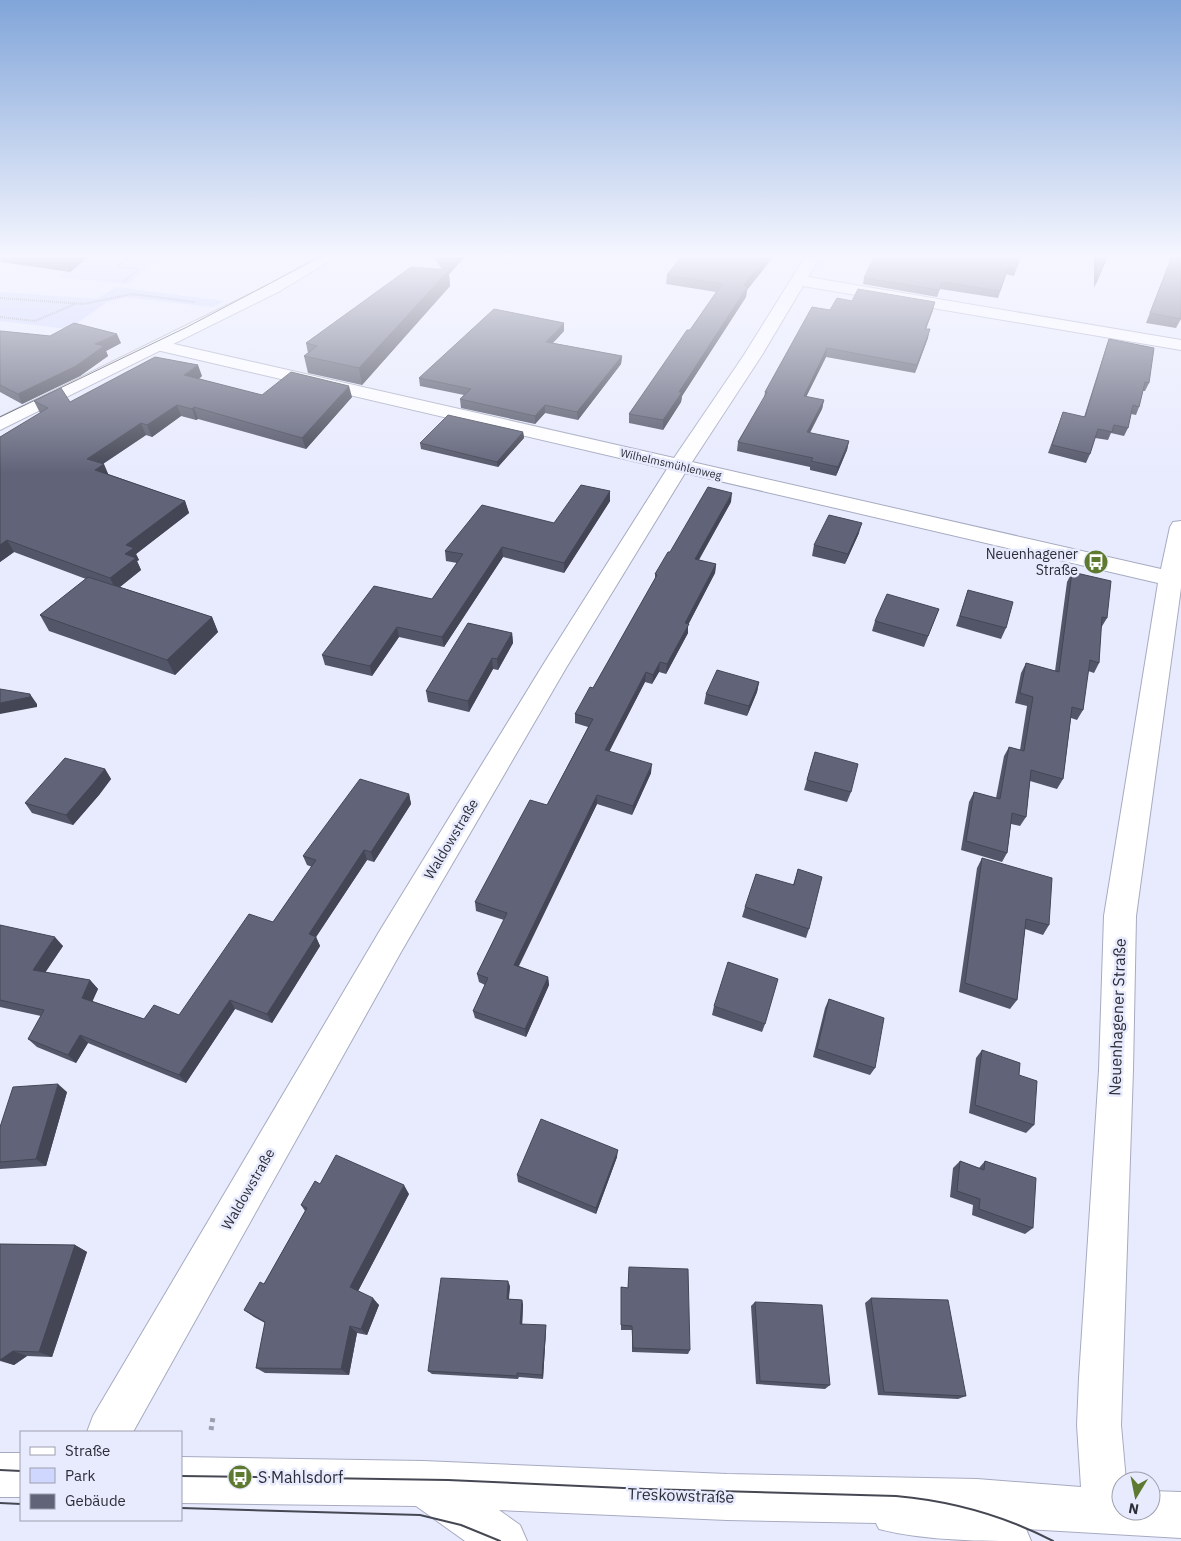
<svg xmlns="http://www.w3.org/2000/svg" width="1181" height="1541" font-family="'IBM Plex Sans',sans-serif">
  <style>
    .green { fill: #d0d7fe }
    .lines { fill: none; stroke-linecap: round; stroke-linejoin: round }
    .minor-casing { stroke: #a7abc1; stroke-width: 2 }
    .major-casing { stroke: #a7abc1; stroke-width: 2 }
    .path-far1 { stroke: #9c9fae; stroke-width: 2; stroke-dasharray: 1 1; stroke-linecap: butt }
    .path { stroke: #9c9fae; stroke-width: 5; stroke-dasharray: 4 4; stroke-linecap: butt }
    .minor { fill: #fff; fill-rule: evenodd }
    .major { fill: #fff; fill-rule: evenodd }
    .tram-far1 { stroke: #454852; stroke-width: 1 }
    .tram { stroke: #454852; stroke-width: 2 }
    .wall { fill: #535668 }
    .shaded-wall { fill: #444655 }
    .building { fill: #616479; stroke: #444655 }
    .labels { text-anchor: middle; stroke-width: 5; stroke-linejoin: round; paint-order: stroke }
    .far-street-label { font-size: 11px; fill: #2c2e37; stroke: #e8ebfe }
    .poi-label { font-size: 14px; fill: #2c2e37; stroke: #e8ebfe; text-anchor: end }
    .street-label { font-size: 14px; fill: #2c2e37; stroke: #e8ebfe }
    .near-street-label { font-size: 16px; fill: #2c2e37; stroke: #e8ebfe }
    .near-poi-label { font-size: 16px; fill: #2c2e37; stroke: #e8ebfe; text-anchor: start }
  </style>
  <rect width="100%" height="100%" fill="#e8ebfe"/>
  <path class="green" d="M91 257H162L128 284 57 277Z
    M116 287 224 301 213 307 125 297 107 302 69 329 0 321V292L97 299Z"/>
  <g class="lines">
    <defs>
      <path id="minor" d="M805 257H820L808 277 1181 340V350L803 286 762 355 692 462 1161 569 1170 527 1173 522 1181 521V588L1136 916 1133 1070 1121 1425 1126 1481H1121V1511H1151V1491L1181 1492V1538L1026 1529 1031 1541C981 1541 926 1541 879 1529L876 1523 727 1520 499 1510 520 1525 527 1541H465L416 1506 181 1503V1457L423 1461 727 1474 977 1479 1081 1487 1077 1425 1079 1378 1099 1070 1104 916 1158 583 685 473 566 668 401 952 133 1432H87L93 1416 379 932 546 660 667 469 161 351 155 350 152 346 155 342 161 341 674 458 744 355Z
        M0 1453H21V1497H0Z"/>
      <path id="major" d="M318 257H336L280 291 0 430V417L268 285Z"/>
    </defs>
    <use href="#minor" class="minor-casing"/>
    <use href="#major" class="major-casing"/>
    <path class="path-far1" d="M124 281 139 269 117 267 129 257
      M0 298 84 304 132 294 195 302
      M0 317 35 321 75 304"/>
    <path class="path" d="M211 1430 213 1417"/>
    <use href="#minor" class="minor"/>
    <use href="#major" class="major"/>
    <path class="tram-far1" d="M0 417 187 327 320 257"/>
    <path class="tram" d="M0 1470 21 1471
      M181 1476 448 1480 646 1489 896 1496C952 1501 1003 1515 1053 1541
      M0 1503 21 1504
      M181 1508 420 1515 461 1525 500 1541"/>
  </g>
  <path class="wall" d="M0 257H88L70 272 1 262Z
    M434 257H465L449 274 450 286 362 385 308 373 304 356 308 353 306 343 442 270Z
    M681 257H773L747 290 746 297 682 396 681 402 663 430 629 423V414L690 330 716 292 666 284 667 275Z
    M1020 257 1014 276 1006 274 998 298 940 289 937 297 863 284 864 278Z
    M1094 257H1107L1094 288Z
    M1171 257H1181V319L1176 328 1146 323Z
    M852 301 933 310 926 329 928 338 915 373 826 357 806 397 824 400 822 409 810 433 849 441 847 450 836 476 810 470V467L737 451 738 442 764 398 765 392Z
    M0 331 121 343 106 351 108 356 80 376 22 404 0 392Z
    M564 331 553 343 622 356 621 364 578 420 545 413 535 424 461 408 460 399 464 395 420 386 419 378Z
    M1109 339 1149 383 1145 391H1143L1139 407 1136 415 1131 414 1128 428 1124 436 1111 433 1108 440 1095 438 1090 454 1086 463 1048 453 1063 412 1084 417 1106 347Z
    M202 376 199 379 262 395 352 397 306 449 198 419 196 420 181 416 152 437 146 435 103 464 108 474 185 501 189 513 136 554 139 560 137 561 141 570 120 587 212 617 218 632 175 675 49 631 40 615 86 579 14 552 0 562V437L40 413 34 401 70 402Z
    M523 432 524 438 498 467 421 449 420 443Z
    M610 491V501L564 573 503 557 444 647 399 637 372 676 325 665 322 655 432 599 457 563 446 561 445 551 554 523Z
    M731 502 699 560 716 564 715 573 688 625V633L666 674 659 672 652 684 645 682 609 751 651 773 632 815 597 804 519 966 548 977 549 985 526 1037 475 1018 473 1011 485 985 479 982 477 974 504 920 476 911 475 902 547 805 588 727 575 723V714L593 688 655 579V574L670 552Z
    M859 533 845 564 812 556 814 545Z
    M1072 572 1107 618 1101 628 1099 663 1094 673 1088 671 1083 710 1077 720 1071 718 1063 779 1057 789 1030 781 1026 817 1020 826 1011 824 1007 853 1002 862 961 850 969 802 974 792 996 798 1004 756 1009 747 1020 750 1027 706 1015 703 1021 673 1026 663 1055 671 1067 582Z
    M968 590 1006 628 1001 639 956 626Z
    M939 609 924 647 872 631 875 621Z
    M512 633 513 643 498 670 493 669 469 712 428 702 426 691Z
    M759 682 757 692 747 716 704 704 706 694Z
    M815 752 851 792 847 802 804 790Z
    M105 769 111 779 99 795 73 825 32 813 25 803Z
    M409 794 411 804 374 862 367 860 316 937 320 946 272 1023 235 1009 186 1083 88 1043 76 1063 37 1047 28 1039 41 1016 0 1007V925L63 946 45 972 90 980 98 989 92 1001 144 1019 179 1015 273 922 312 867 307 865 303 856Z
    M982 858 1049 925 1043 935 1025 929 1017 1000 1010 1009 959 992 977 868Z
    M798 869 809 929 806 938 742 917 745 907 793 885Z
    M829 999 875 1068 870 1075 813 1057 825 1008Z
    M714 1006 765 1024 762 1032 712 1015Z
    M982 1050 1019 1075 1034 1125 1026 1133 969 1113 976 1058Z
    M67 1092 46 1166 0 1169V1127Z
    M617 1157 596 1214 518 1182 517 1175Z
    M960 1161 979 1168 985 1161 1033 1228 1025 1234 972 1215 973 1205 950 1197 953 1168Z
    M320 1184 409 1194 358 1291 379 1305 367 1335 357 1333 349 1375 265 1373 256 1368 265 1323 254 1317 244 1310 264 1284 305 1211 301 1205Z
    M0 1244 75 1245 87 1252 52 1357 27 1356 14 1365 0 1361Z
    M629 1267 690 1350 688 1354 632 1352V1330H621V1287L628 1288Z
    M510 1286 509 1299 522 1300 523 1305 522 1324 546 1330 543 1379 519 1377 518 1379 432 1374 428 1371Z
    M871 1298 966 1396 958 1399 878 1395 865 1303Z
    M755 1302 830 1385 825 1389 756 1384 751 1306Z"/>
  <path class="shaded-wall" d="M64 257H88L70 272Z
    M453 257H465L449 274 450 286 362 385 359 368 446 273 445 265Z
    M767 257H773L747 290 746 297 682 396 681 402 663 430V420L679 392 744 285Z
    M935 302 933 310 923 337 925 329Z
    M564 323V331L546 350V342Z
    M930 329 928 338 915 373 917 365Z
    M117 334 121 343 106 351 108 356 80 376 22 404 18 394 95 344Z
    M827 348 826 357 802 405 804 396Z
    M622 356 621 364 578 420 577 412Z
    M198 365 202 376 188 386 184 375Z
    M349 386 352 397 306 449 302 438Z
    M824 400 822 409 805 441 807 432Z
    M177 405 181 416 152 437 147 425Z
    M545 405V413L535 424V416Z
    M194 407 198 419 196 420 192 409Z
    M141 423 146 435 92 471 87 459Z
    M523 432 524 438 498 467 497 462Z
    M849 441 847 450 836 476 838 467Z
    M104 464 109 476 95 470Z
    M610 491V501L564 573V563Z
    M732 493 731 502 694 568 695 559Z
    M185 501 189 513 136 554 139 560 137 561 141 570 116 590 110 578 125 554 126 545Z
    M862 523 859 533 845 564 848 554Z
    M7 540 14 552 0 562V545Z
    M502 547 503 557 444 647 442 637Z
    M716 564 715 573 688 625V633L666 674 667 664 685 623Z
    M212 617 218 632 175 675 167 660Z
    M397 627 399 637 372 676 370 666Z
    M512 633 513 643 498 670 497 659Z
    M492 658 493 669 469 712 468 701Z
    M660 662 659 672 652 684 653 675Z
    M646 672 645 682 605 760V750Z
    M759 682 757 692 747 716 749 706Z
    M30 694 37 704V707L0 714V703Z
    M652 764 651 773 632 815 633 806Z
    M105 769 111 779 99 795 73 825 66 815Z
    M409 794 411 804 374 862 371 852Z
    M597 795V804L515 973 514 965Z
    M364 850 367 860 316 937 320 946 272 1023 267 1014 309 934Z
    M55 937 63 946 41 979 33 970Z
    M548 977 549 985 526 1037 525 1029Z
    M90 980 98 989 90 1007 82 998Z
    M230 1000 235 1009 186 1083 179 1075Z
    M80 1035 88 1043 76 1063 68 1055Z
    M58 1084 67 1092 46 1166 36 1159Z
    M618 1150 617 1157 596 1214V1208Z
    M404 1185 409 1194 356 1295 350 1287Z
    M75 1245 87 1252 52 1357 39 1352Z
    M508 1281 510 1286 508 1303 507 1299Z
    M373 1298 379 1305 367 1335 361 1329Z
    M522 1300 523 1305 522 1329 520 1324Z
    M546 1325V1330L543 1379 542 1375Z
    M350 1326 357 1333 349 1375 341 1369Z
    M13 1351 27 1356 14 1365 0 1360Z"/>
  <path class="building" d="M440 257H453L445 265Z
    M681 257H767L744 285 747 287 679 392H682L663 420 629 414 687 330H690L722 284 667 275Z
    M874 257H1020L1016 269 1008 268 1000 291 942 282 939 290 864 278Z
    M1096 257H1107L1096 283Z
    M1172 257H1181V319L1150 313Z
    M411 267 449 270 359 368 304 356 317 346 306 343Z
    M858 289 935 302 925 329H930L917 365 827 348 804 396 824 400 807 432 849 441 838 467 811 461 813 458 738 442 767 392H765L812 307 830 310 837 298 852 301Z
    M494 309 564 323 546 342 622 356 577 412 545 405 535 416 460 399 471 389 419 378Z
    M74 323 117 334 95 344 104 346 76 366 18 394 0 385V331H1L50 336Z
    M1109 339 1154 348 1149 383 1145 382 1139 407 1133 405 1128 428 1114 425 1112 432 1098 429 1090 454 1052 445 1063 412 1085 417Z
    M155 357 198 365 184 375 262 395 291 372 349 386 302 438 194 407 192 409 177 405 147 425 141 423 87 459 104 464 95 470 185 501 126 545 134 548 125 554 136 558 110 578 7 540 0 545V437L48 408 34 401 61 388 70 402Z
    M448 415 523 432 497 462 420 443Z
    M581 485 610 491 564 563 502 547 442 637 397 627 370 666 322 655 374 586 432 599 463 554 445 551 482 505 554 523Z
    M708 487 732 493 695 559 716 564 685 623 689 624 667 664 660 662 653 675 646 672 605 750 652 764 633 806 597 795 514 965 548 977 525 1029 473 1011 488 978 477 974 507 913 475 902 530 800 547 805 593 719 575 714 590 687 593 688 657 575 655 574 668 552H670Z
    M829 515 862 523 848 554 814 545Z
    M1072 572 1111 581 1107 618 1102 617 1099 663 1090 660 1083 710 1072 707 1063 779 1031 770 1026 817 1012 813 1007 853 966 841 974 792 1000 799 1009 747 1024 751 1033 697 1020 693 1026 663 1059 672Z
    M88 577 212 617 167 660 40 615Z
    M968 590 1013 602 1006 628 960 616Z
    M887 594 939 609 928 636 875 621Z
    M468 623 512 633 497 659 492 658 468 701 426 691Z
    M717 670 759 682 749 706 706 694Z
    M0 689 30 694V697L0 703Z
    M815 752 858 764 851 792 807 780Z
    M65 758 105 769 92 785 66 815 25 803Z
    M360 779 409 794 371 852 364 850 309 934 316 937 267 1014 230 1000 179 1075 80 1035 68 1055 28 1039 44 1010 0 1000V925L55 937 33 970 90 980 82 998 144 1019 154 1005 179 1015 249 914 273 922 316 860 303 856Z
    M982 858 1052 878 1049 925 1026 919 1017 1000 965 983Z
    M798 869 822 877 809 929 745 907 756 874 794 885Z
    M728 962 778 979 765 1024 714 1006Z
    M829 999 884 1018 875 1068 817 1049Z
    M982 1050 1020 1063 1019 1075 1037 1081 1034 1125 975 1105Z
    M58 1084 36 1159 0 1162V1127L13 1087Z
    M541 1119 618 1150 596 1208 517 1175Z
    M336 1155 404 1185 350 1287 373 1298 361 1329 350 1326 341 1369 256 1368 265 1322 244 1310 260 1282 264 1284 307 1208 301 1205 315 1181 320 1184Z
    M960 1161 984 1170 985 1161 1036 1178 1033 1228 979 1209 980 1199 957 1191Z
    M0 1244 75 1245 39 1352 13 1351 0 1360Z
    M629 1267 688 1269 690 1350 633 1348 632 1326 621 1325V1287L628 1288Z
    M441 1278 508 1281 507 1299 522 1300 520 1324 546 1325 542 1375 517 1373V1376L428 1371Z
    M871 1298 948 1300 966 1396 884 1392Z
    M755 1302 822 1305 830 1385 760 1381Z"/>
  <linearGradient id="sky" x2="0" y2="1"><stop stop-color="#81a5d9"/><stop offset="0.54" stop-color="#f5f6ff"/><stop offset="1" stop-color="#f5f6ff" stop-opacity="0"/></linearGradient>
  <rect width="1181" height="473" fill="url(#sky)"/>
  <defs>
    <symbol id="bus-disc" viewBox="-11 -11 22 22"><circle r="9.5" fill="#5d7a30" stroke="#e8ebfe"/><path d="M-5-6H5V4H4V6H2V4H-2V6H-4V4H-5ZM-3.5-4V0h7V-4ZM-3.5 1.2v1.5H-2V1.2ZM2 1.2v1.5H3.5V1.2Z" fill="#fff"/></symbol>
  </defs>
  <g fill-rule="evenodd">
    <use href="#bus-disc" x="1082" y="548" width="28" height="28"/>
    <use href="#bus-disc" x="226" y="1463" width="28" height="28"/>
  </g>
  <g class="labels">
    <g class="far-street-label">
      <text transform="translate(671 464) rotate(13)" y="4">Wilhelmsmühlenweg</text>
    </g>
    <g class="poi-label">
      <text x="1078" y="559">Neuenhagener<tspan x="1078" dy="16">Straße</tspan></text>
    </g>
    <g class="street-label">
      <text transform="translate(451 839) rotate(-59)" y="5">Waldowstraße</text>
      <text transform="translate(248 1189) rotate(-60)" y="5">Waldowstraße</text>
    </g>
    <g class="near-street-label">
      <text transform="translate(1117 1017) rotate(-88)" y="6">Neuenhagener Straße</text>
      <text transform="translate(681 1495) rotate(2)" y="6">Treskowstraße</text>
    </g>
    <g class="near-poi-label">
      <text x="258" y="1483">S Mahlsdorf</text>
    </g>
  </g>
  <rect x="20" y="1431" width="162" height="90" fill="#e8ebfe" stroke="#9d9fae"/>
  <rect x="30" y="1447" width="25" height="8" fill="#ffffff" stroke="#9d9fae"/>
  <text x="65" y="1456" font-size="15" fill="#2c2e37">Straße</text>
  <rect x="30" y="1468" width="25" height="15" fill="#d0d7fe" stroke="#9d9fae"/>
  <text x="65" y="1481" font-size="15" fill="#2c2e37">Park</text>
  <rect x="30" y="1494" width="25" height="15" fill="#616479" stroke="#9d9fae"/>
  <text x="65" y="1506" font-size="15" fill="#2c2e37">Gebäude</text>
  <g transform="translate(1136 1496) rotate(190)"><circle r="24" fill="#e8ebfe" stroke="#9d9fae"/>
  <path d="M0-4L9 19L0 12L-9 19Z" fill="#5d7a30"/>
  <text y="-8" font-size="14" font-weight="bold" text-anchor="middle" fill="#2c2e37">N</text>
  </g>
</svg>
